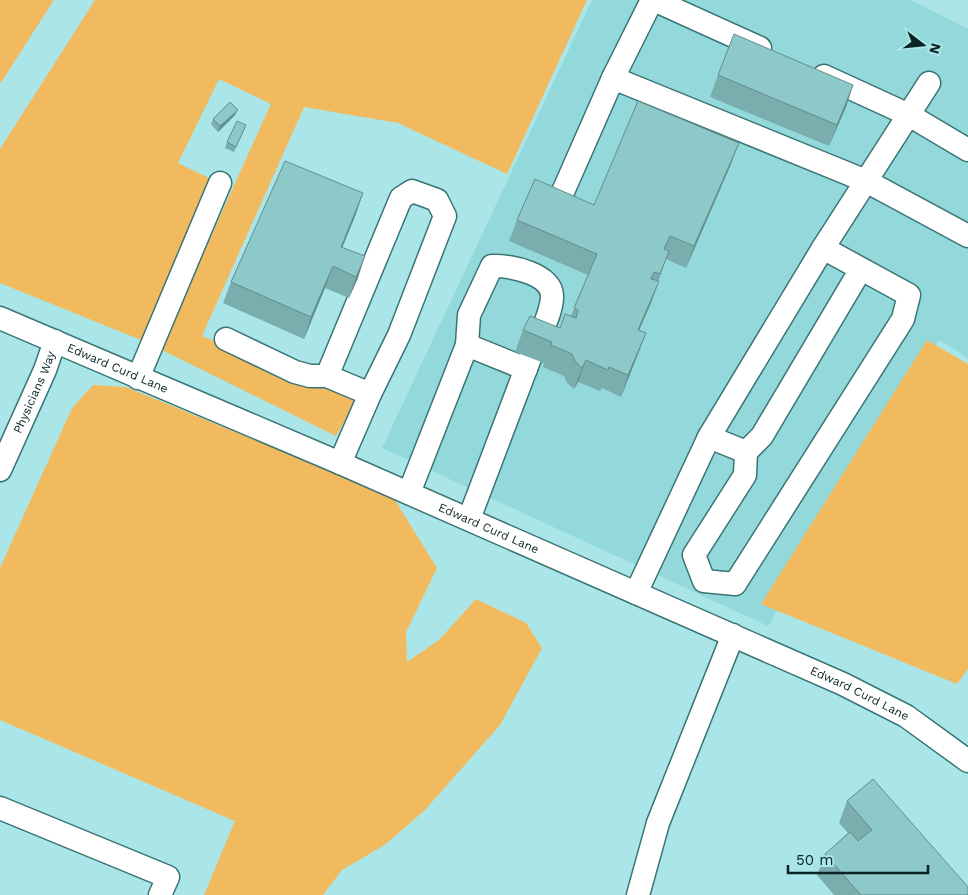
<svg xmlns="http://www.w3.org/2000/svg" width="968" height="895" font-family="'Work Sans',sans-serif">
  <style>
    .built { fill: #93d9db }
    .green { fill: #f2ba5e }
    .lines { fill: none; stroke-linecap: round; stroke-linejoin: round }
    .minor-casing { stroke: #3a7475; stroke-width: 25 }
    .minor { stroke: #fff; stroke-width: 22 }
    .wall { fill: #7aadae }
    .shaded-wall { fill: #638d8d }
    .building { fill: #8ec9ca; stroke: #638d8d }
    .labels { text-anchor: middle; stroke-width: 4; stroke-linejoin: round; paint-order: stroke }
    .street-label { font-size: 12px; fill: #0b2324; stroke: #aae6e7 }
  </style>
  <rect width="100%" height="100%" fill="#aae6e7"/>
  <path class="built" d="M592 0H911L968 29V358L939 340 768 626 382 448Z"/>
  <path class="green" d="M0 0H54L0 84Z
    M95 0H587L507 174 398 123 304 107 202 336 357 400 336 436 160 349 271 104 219 79 178 163 213 180 141 340 0 283V149Z
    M927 340 968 364V669L957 684 761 604Z
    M93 385 126 387 393 497 437 568 406 632 407 662 439 640 476 599 526 623 542 648 500 725 425 810 386 844 342 870 323 895H204L235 821 0 720V568L72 408Z"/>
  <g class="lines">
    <defs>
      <g id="minor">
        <path d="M654 0 760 48"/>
        <path d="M824 76 909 115 968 150"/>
        <path d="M613 78 652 0"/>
        <path d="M562 194 613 78 866 181 968 236"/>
        <path id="s1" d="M0 318 340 463 843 684 906 716 968 761"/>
        <path d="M226 339 295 372 310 376H327L370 394 340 463"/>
        <path d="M467 345 526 369"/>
        <path d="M327 376 401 198 412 191 437 200 445 216 399 335 370 394"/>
        <path d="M138 378 220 183"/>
        <path d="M709 437 746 452 745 475 694 555 704 581 735 584 903 319 909 295 823 248"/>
        <path d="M746 452 762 436 861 269"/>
        <path id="s2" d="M0 470 45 370 55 341"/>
        <path d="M409 493 467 345 469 315 492 266C510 265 554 274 552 298 551 314 542 329 537 343"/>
        <path d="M469 519 530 358"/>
        <path d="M636 593 709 437 823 248 929 83"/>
        <path d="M0 808 168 877 160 895"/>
        <path d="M638 895 658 823 733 635"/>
      </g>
    </defs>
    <use href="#minor" class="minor-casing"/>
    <use href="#minor" class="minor"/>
  </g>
  <path class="wall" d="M718 75 853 85 846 107 829 146 710 97Z
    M235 115 218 132 211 124 213 119Z
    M246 125 234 152 225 148 227 142Z
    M731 164 686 268 666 259 658 281H659L651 303 639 330 646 333 638 354 621 397 602 388 600 391 578 382 574 389 567 383 564 376 543 367 544 363 515 352 523 330 560 328 565 314 571 316 588 275 509 241 517 220 594 205Z
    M356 214 342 247 358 278 349 298 325 288 304 339 223 303 231 282Z
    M847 801 968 895H834L817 875 825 854 848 833 839 823Z"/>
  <path class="shaded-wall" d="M853 85 846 107 829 146 837 125Z
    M238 110 235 115 218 132 220 126Z
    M739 143 731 164 686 268 694 246Z
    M363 193 356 214 334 268 341 247Z
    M669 251 661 273 652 295 660 274Z
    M365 256 358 278 349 298 356 277Z
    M333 266 325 288 304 339 311 317Z
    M659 281 651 303 630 351 638 330Z
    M646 333 638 354 621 397 628 375Z
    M586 360 578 382 574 389 582 368Z"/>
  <path class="building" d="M734 34 853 85 837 125 718 75Z
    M638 101 739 143 694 246 670 236 664 249 669 251 660 274 654 272 651 279 659 281 638 330 646 333 628 375 609 367 608 370 586 360 582 368 575 361 572 354 551 345 552 342 523 330 530 316 560 328 565 314 576 318 578 310 574 308 597 254 517 220 535 179 594 205Z
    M230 102 238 110 220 126 213 119Z
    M237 121 246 125 236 147 227 142Z
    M285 161 363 193 341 247 365 256 356 277 333 266 311 317 231 282Z
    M873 779 968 887V895H861L825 854 850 832 858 841 872 830 847 801Z"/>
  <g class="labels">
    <g class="street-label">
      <text dy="4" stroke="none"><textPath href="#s1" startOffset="128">Edward Curd Lane</textPath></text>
      <text dy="4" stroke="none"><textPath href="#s2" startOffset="85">Physicians Way</textPath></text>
      <text dy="4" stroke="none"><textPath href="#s1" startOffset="532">Edward Curd Lane</textPath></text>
      <text dy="4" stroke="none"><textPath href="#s1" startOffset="938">Edward Curd Lane</textPath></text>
    </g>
  </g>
  <g transform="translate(923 45) rotate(106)" stroke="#aae6e7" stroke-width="4" paint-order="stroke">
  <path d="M0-4L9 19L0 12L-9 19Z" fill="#0b2324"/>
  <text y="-8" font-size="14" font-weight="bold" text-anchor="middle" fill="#0b2324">N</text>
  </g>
  <path d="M788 865v8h140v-8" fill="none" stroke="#0b2324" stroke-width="2.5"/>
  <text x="796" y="865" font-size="15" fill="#0b2324" stroke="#aae6e7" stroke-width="4" paint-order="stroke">50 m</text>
</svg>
